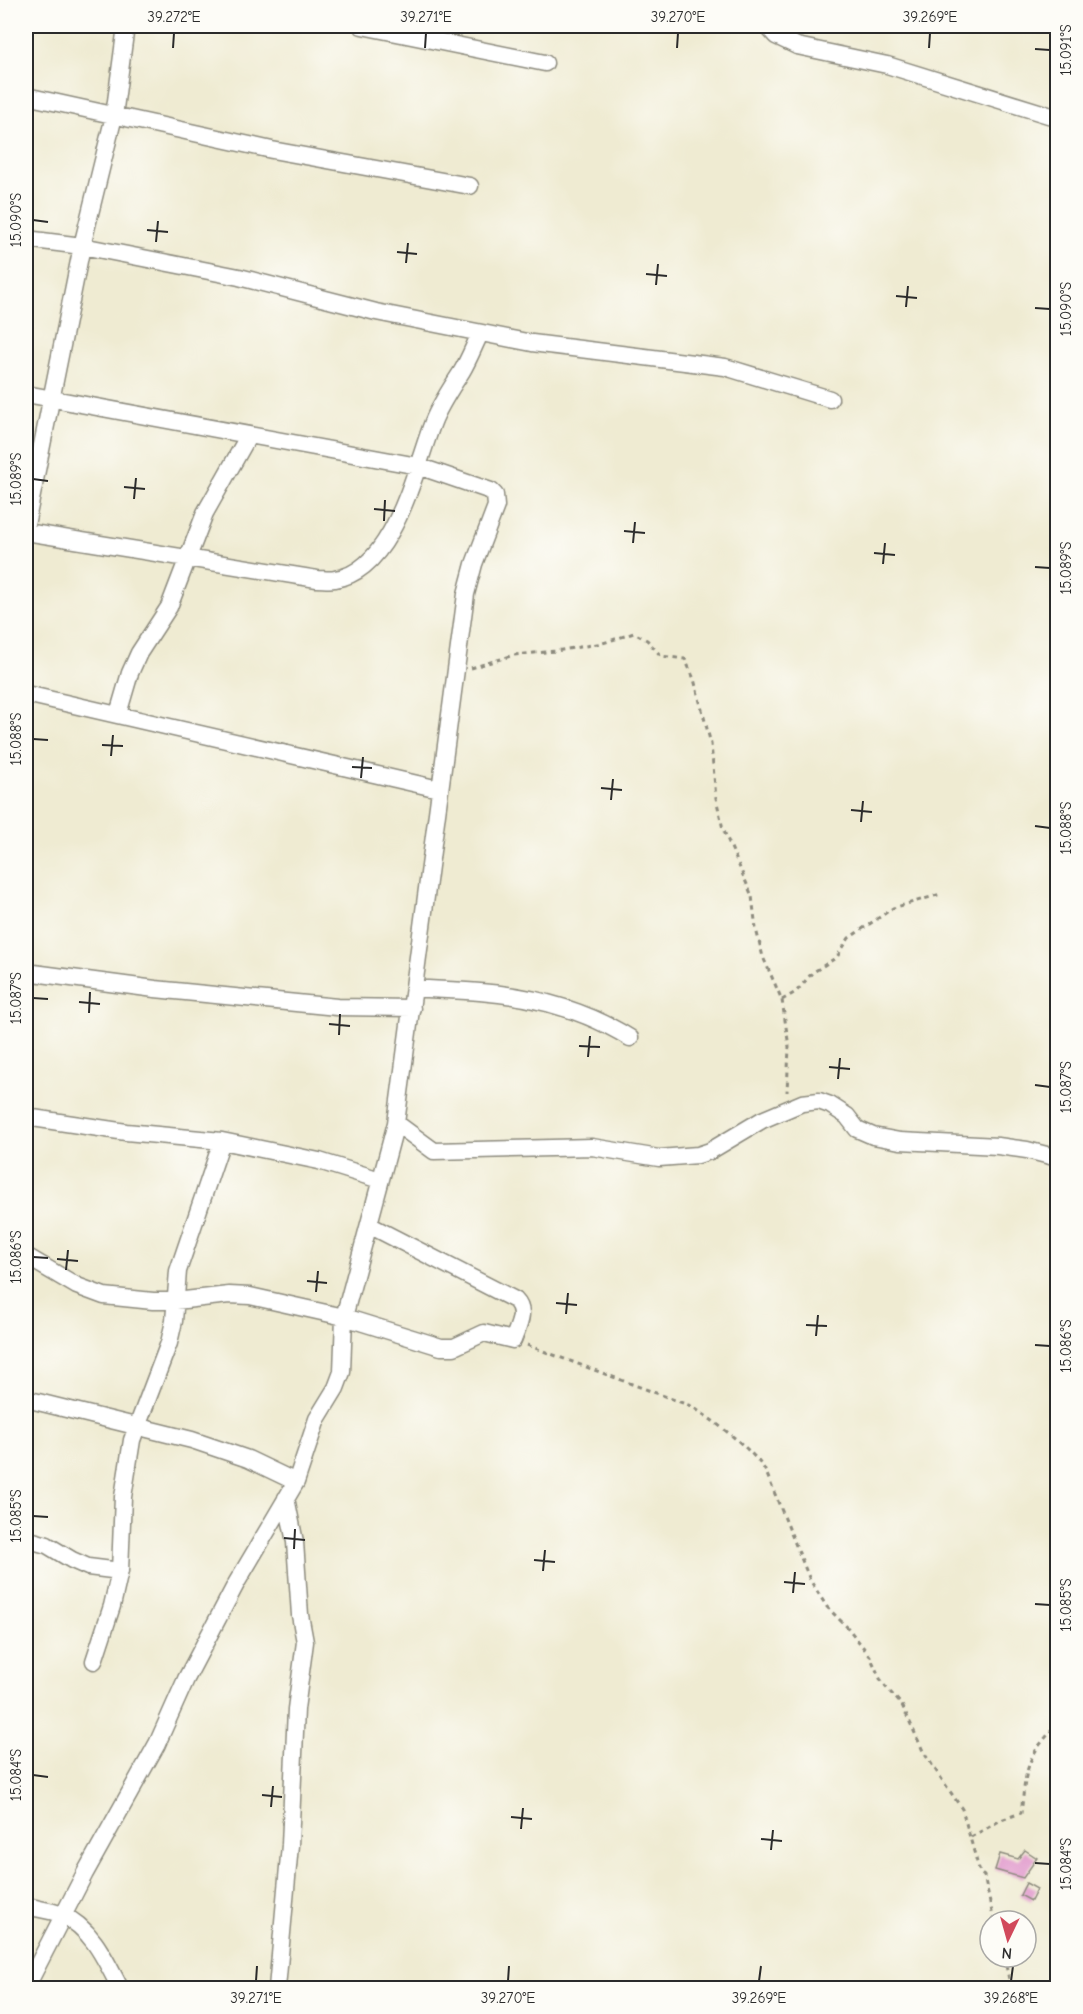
<svg xmlns="http://www.w3.org/2000/svg" width="1083" height="2014" font-family="'Comic Neue',sans-serif">
  <style>
    .building { fill: #e199cc }
    .lines { fill: none; stroke-linecap: round; stroke-linejoin: round }
    .minor-casing { stroke: #8d8b7e; stroke-width: 19 }
    .path { stroke: #8d8b7e; stroke-width: 3; stroke-dasharray: 4.5 4.5; stroke-linecap: butt }
    .minor { stroke: #fff; stroke-width: 16 }
    .ticks { fill: none; stroke: #2b2b2b; stroke-width: 2 }
    .neatline { fill: none; stroke: #2b2b2b; stroke-width: 2 }
    .ticks-label { font-size: 15px; text-anchor: middle; fill: #2b2b2b }
  </style>
  <rect width="100%" height="100%" fill="#fdfcf7"/>
  <filter id="ink" filterUnits="userSpaceOnUse"><feTurbulence type="fractalNoise" baseFrequency=".0167" numOctaves="2"/><feDisplacementMap in="SourceGraphic" scale="12" xChannelSelector="R" yChannelSelector="G"/><feConvolveMatrix kernelMatrix="1 2 1 2 8 2 1 2 1" color-interpolation-filters="sRGB"/></filter>
  <filter id="wash" filterUnits="userSpaceOnUse"><feTurbulence type="fractalNoise" baseFrequency=".008" numOctaves="4" result="noise"/><feDisplacementMap in="SourceGraphic" scale="24" xChannelSelector="R" yChannelSelector="G"/><feGaussianBlur stdDeviation="1.35" result="paint"/><feColorMatrix in="noise" values="0 0 0 0 0 0 0 0 0 0 0 0 0 0 0 0 0 1.4 0 .05"/><feComposite in="paint" operator="in"/></filter>
  <g filter="url(#wash)">
    <rect width="100%" height="100%" fill="#efebd2"/>
    <g id="blocks">
      <path class="building" d="M1025 1850 1037 1858 1023 1878 995 1870 1000 1854 1018 1859Z
        M1026 1883 1037 1889 1031 1901 1020 1895Z"/>
    </g>
  </g>
  <g filter="url(#ink)">
    <use href="#blocks" fill-opacity="0" stroke="#8d8b7e" stroke-width="1.5"/>
    <g class="lines">
      <defs>
        <path id="minor" d="M362 26 545 63
          M767 26 776 36 797 46 887 65 1058 118
          M26 96 272 150 470 186
          M26 239 82 246 239 277 376 312 532 343 725 367 830 399
          M26 394 418 466 491 491 495 495 496 506 474 564 466 594 396 1123 344 1317 342 1372 336 1388 317 1419 296 1482 237 1582 186 1679 157 1744 85 1873 26 1988
          M26 525 82 246 114 116 126 26
          M26 532 317 579C323 579 330 580 335 579 394 571 415 468 433 422 440 404 452 387 462 371 469 359 474 346 480 334
          M26 694 439 789
          M118 714 130 673 139 653 169 607 205 513 249 435
          M26 972 155 989 337 1007 412 1008
          M414 988C436 990 458 990 480 992 533 996 585 1010 630 1038
          M26 1117 126 1132 222 1141 319 1161 380 1180
          M396 1123 434 1151 592 1147 659 1158 698 1155 710 1151 762 1120 802 1103 819 1101 830 1105 847 1116 857 1129 873 1136 900 1141 998 1146 1027 1150 1058 1158
          M26 1256 77 1286 104 1296 153 1301H176L229 1295 250 1296 344 1317 441 1347H454L484 1333 513 1340C518 1326 527 1312 515 1300L369 1225
          M26 1399 192 1440 248 1459 296 1482
          M26 1539 47 1545 72 1560 88 1567 120 1571
          M94 1661 112 1606 120 1571 123 1497 132 1440 169 1343 174 1321 178 1271 222 1141
          M26 1906C37 1909 51 1910 62 1915 92 1928 106 1961 120 1988
          M277 1988 290 1845 296 1709 305 1642 300 1615 295 1542 286 1498"/>
      </defs>
      <use href="#minor" class="minor-casing"/>
      <path class="path" d="M471 668 514 655 556 651 603 643 634 633 647 640 661 656 685 659 694 679 711 744 716 798 723 829 752 896 756 929 763 957 782 1000 789 1047 787 1092
        M782 1000 796 992 812 973 837 957 849 938 893 908 941 894
        M527 1345 691 1406C713 1420 754 1450 766 1472L810 1580 827 1607 848 1628 870 1656 882 1683 902 1705 924 1753 962 1809 980 1873 984 1876 994 1921
        M971 1837 1001 1820 1021 1813C1024 1792 1024 1770 1035 1752 1042 1740 1052 1732 1058 1720
        M1004 1957 1011 1988"/>
      <use href="#minor" class="minor"/>
    </g>
  </g>
  <path class="ticks" d="M173 48 174 33M425 48 426 33M677 48 678 33M929 48 930 33M1035 49 1050 50M33 220 48 222M147 230 168 232M156 242 158 221M397 252 417 254M406 263 408 243M646 274 667 276M656 285 658 264M896 296 917 298M906 307 908 286M1035 308 1050 309M33 479 48 481M124 487 145 489M134 499 136 478M374 509 395 511M384 521 385 500M624 531 645 533M633 543 635 522M874 553 895 555M883 564 885 543M1035 567 1050 568M33 739 48 740M102 745 123 746M111 756 113 735M352 767 372 768M361 778 363 757M601 788 622 790M611 800 613 779M851 810 872 812M861 822 863 801M1035 826 1050 828M33 998 48 999M79 1002 100 1004M89 1013 90 992M329 1024 350 1026M339 1035 340 1014M579 1046 600 1047M588 1057 590 1036M829 1067 850 1069M838 1079 840 1058M1035 1085 1050 1087M33 1257 48 1258M57 1259 78 1261M66 1270 68 1250M307 1281 327 1283M316 1292 318 1271M556 1303 577 1305M566 1314 568 1293M806 1325 827 1326M816 1336 818 1315M1035 1345 1050 1346M33 1516 48 1517M284 1538 305 1540M294 1549 295 1529M534 1560 555 1562M543 1571 545 1550M784 1582 805 1584M793 1593 795 1572M1035 1604 1050 1605M33 1775 48 1777M262 1795 282 1797M271 1807 273 1786M511 1817 532 1819M521 1829 523 1808M761 1839 782 1841M771 1850 773 1830M1035 1863 1050 1864M256 1981 257 1966M508 1981 509 1966M759 1981 761 1966M1011 1981 1013 1966"/>
  <rect width="1083" height="2014" fill="none" stroke="#fdfcf7" stroke-width="66"/>
  <g transform="translate(1008 1939) rotate(185)"><circle r="28" fill="#fdfcf7" stroke="#a9a8a5" stroke-width="1.5"/>
  <path d="M0-4.5L10 22L0 15L-10 22Z" fill="#d1495b"/>
  <text y="-9" font-size="16" font-weight="bold" text-anchor="middle" fill="#2b2b2b">N</text>
  </g>
  <rect x="33" y="33" width="1017" height="1948" class="neatline"/>
  <g class="ticks-label">
    <text x="174" y="22">39.272°E</text>
    <text x="426" y="22">39.271°E</text>
    <text x="678" y="22">39.270°E</text>
    <text x="930" y="22">39.269°E</text>
    <text transform="translate(1066 50) rotate(-90)" y="5">15.091°S</text>
    <text transform="translate(16 220) rotate(-90)" y="5">15.090°S</text>
    <text transform="translate(1066 309) rotate(-90)" y="5">15.090°S</text>
    <text transform="translate(16 479) rotate(-90)" y="5">15.089°S</text>
    <text transform="translate(1066 568) rotate(-90)" y="5">15.089°S</text>
    <text transform="translate(16 739) rotate(-90)" y="5">15.088°S</text>
    <text transform="translate(1066 828) rotate(-90)" y="5">15.088°S</text>
    <text transform="translate(16 998) rotate(-90)" y="5">15.087°S</text>
    <text transform="translate(1066 1087) rotate(-90)" y="5">15.087°S</text>
    <text transform="translate(16 1257) rotate(-90)" y="5">15.086°S</text>
    <text transform="translate(1066 1346) rotate(-90)" y="5">15.086°S</text>
    <text transform="translate(16 1516) rotate(-90)" y="5">15.085°S</text>
    <text transform="translate(1066 1605) rotate(-90)" y="5">15.085°S</text>
    <text transform="translate(16 1775) rotate(-90)" y="5">15.084°S</text>
    <text transform="translate(1066 1864) rotate(-90)" y="5">15.084°S</text>
    <text x="256" y="2003">39.271°E</text>
    <text x="508" y="2003">39.270°E</text>
    <text x="759" y="2003">39.269°E</text>
    <text x="1011" y="2003">39.268°E</text>
  </g>
</svg>
